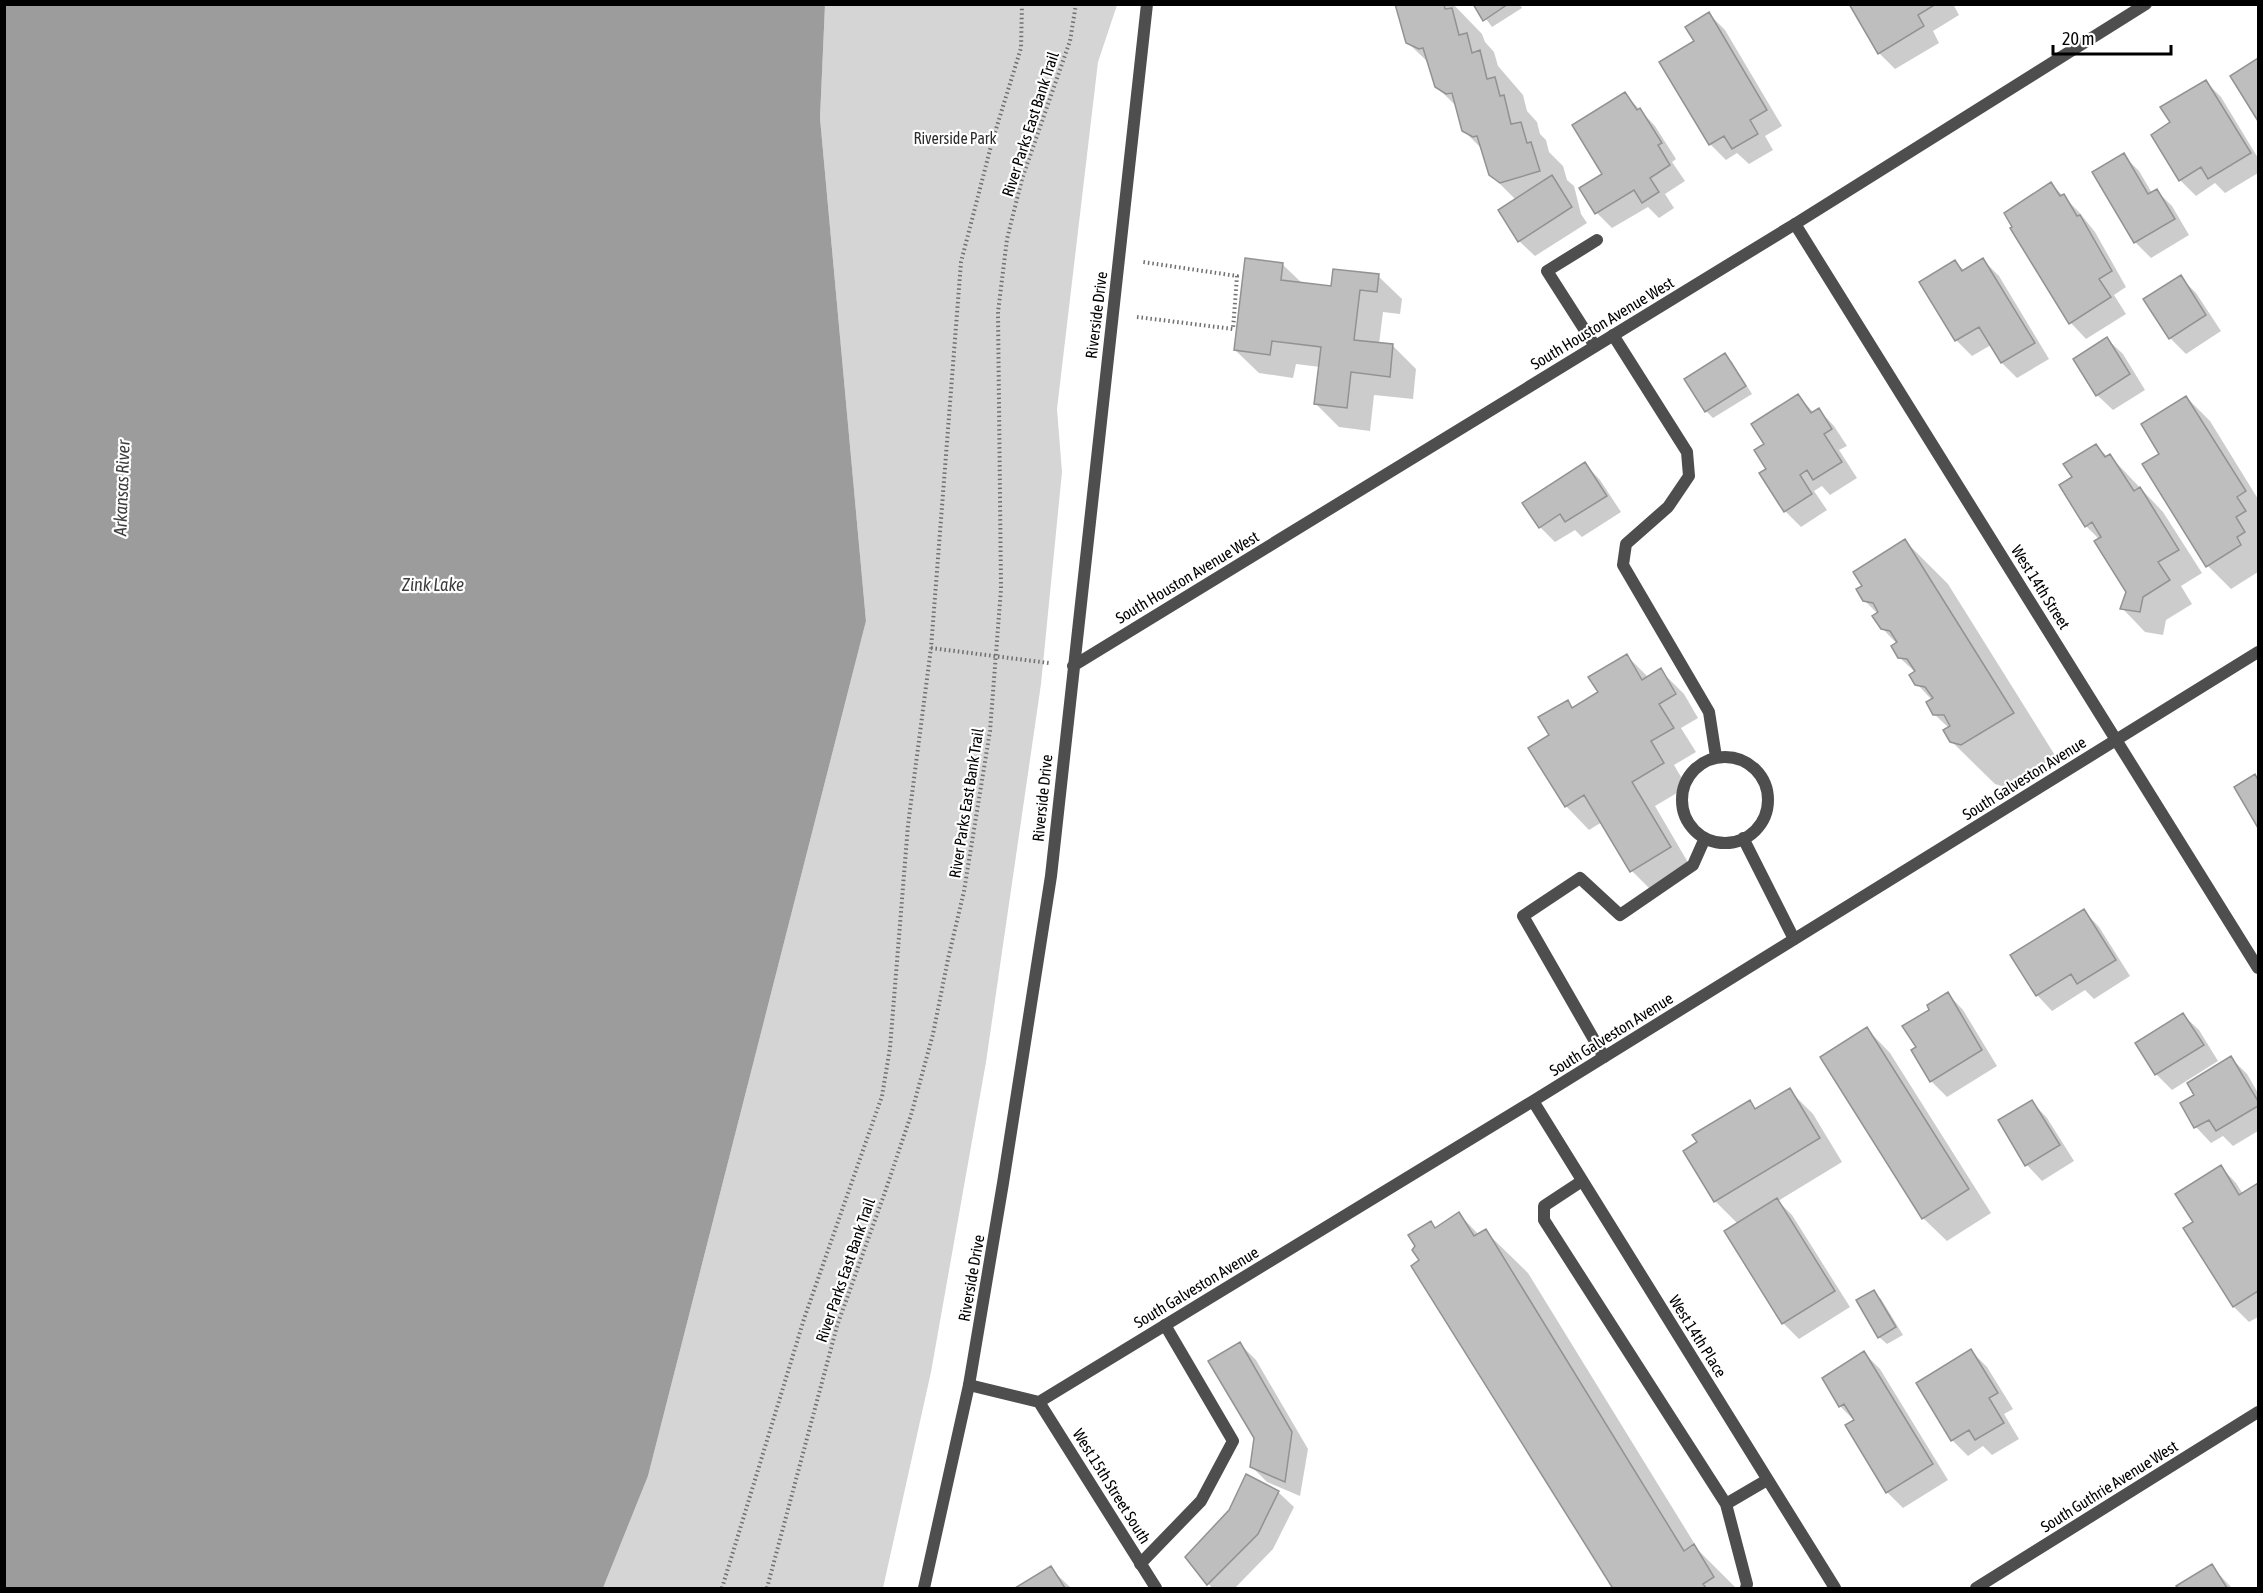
<svg xmlns="http://www.w3.org/2000/svg" width="2263" height="1593" font-family="'Asap Condensed',sans-serif">
  <style>
    .green { fill: #d5d5d5 }
    .water { fill: #9c9c9c }
    .shadow { fill: #0003 }
    .building { fill: #bebebe; stroke: #929292; stroke-width: 1.5 }
    .lines { fill: none; stroke-linecap: round; stroke-linejoin: round }
    .path { stroke: #707070; stroke-width: 4; stroke-dasharray: 1.5 3; stroke-linecap: butt }
    .service { stroke: #4e4e4e; stroke-width: 12 }
    .minor { stroke: #4e4e4e; stroke-width: 12 }
    .tertiary { stroke: #4e4e4e; stroke-width: 12 }
    .labels { text-anchor: middle; stroke-width: 4.5; stroke-linejoin: round; paint-order: stroke }
    .street-label { font-size: 16px; fill: #000; stroke: #fff }
    .park-label { font-size: 16px; fill: #2c2c2c; stroke: #fff }
    .water-label { font-size: 18px; font-style: italic; fill: #3d3d3d; stroke: #fff }
  </style>
  <rect width="100%" height="100%" fill="#fff"/>
  <path class="green" d="M825 5H1117L1098 62 1057 409 1062 472 1041 684 986 1062 931 1372 883 1588H603L648 1476 866 621 820 118Z"/>
  <path class="water" d="M5 4 825 5 820 118 866 621 648 1476 603 1588H5Z"/>
  <path class="shadow" d="M1396 4H1453L1482 34 1485 42 1494 52 1498 66 1523 95 1527 111 1537 122 1540 134 1546 140 1549 152 1563 166 1567 180 1574 186 1581 214 1587 223 1535 256 1519 241 1516 200 1490 174 1482 149 1463 130 1457 107 1436 86 1430 64 1407 42Z
    M1475 4H1520L1522 8 1492 27Z
    M1851 4H1953L1959 15 1933 31 1939 43 1895 69 1879 53Z
    M1709 14 1725 30 1782 126 1765 136 1773 150 1749 164 1737 153 1726 160 1710 144 1696 42Z
    M2258 60V118L2232 76Z
    M2205 81 2221 97 2258 158V173L2225 193 2215 183 2196 196 2180 180 2172 123Z
    M1625 94 1655 126 1676 159 1672 162 1685 181 1665 194 1674 208 1659 218 1648 207 1612 228 1597 213Z
    M2123 155 2139 171 2152 193 2157 191 2172 206 2189 235 2151 258 2135 242Z
    M2051 184 2079 212 2095 232 2126 287 2114 295 2126 314 2086 339 2071 323 2012 229Z
    M1983 260 1999 276 2049 359 2017 378 2002 363 1991 345 1972 356 1956 340 1955 262 1965 271Z
    M1282 264 1303 284 1332 288 1378 276 1402 299 1400 314 1383 312 1379 344 1393 346 1416 369 1413 399 1374 395 1370 431 1339 427 1316 404 1320 367 1296 364 1293 378 1259 373 1235 350Z
    M2180 277 2196 293 2221 331 2186 354 2170 338Z
    M2107 339 2123 354 2145 390 2113 410 2097 395Z
    M1725 355 1732 362 1752 394 1713 418 1706 411Z
    M1798 396 1814 413 1819 410 1834 426 1847 446 1839 450 1857 478 1830 495 1822 486 1814 491 1827 510 1801 527 1785 511 1768 469 1766 444Z
    M2186 397 2210 421 2258 499V572L2231 589 2208 566 2144 464 2162 454Z
    M2096 446 2108 457 2110 456 2163 512 2202 573 2181 586 2192 604 2166 620 2163 635 2145 632 2122 608 2127 592 2100 540 2086 526 2074 478Z
    M1585 464 1600 480 1621 512 1582 537 1575 530 1555 542 1540 527Z
    M1905 541 1948 584 2056 757 2005 787 1995 784 1951 741 1949 728 1934 714 1932 700 1917 684 1915 672 1899 657 1897 644 1882 628 1878 614 1864 600Z
    M1627 656 1649 678 1660 670 1684 694 1698 718 1681 728 1696 752 1674 765 1687 787 1655 806 1693 871 1655 894 1632 871 1602 822 1589 830 1566 806 1551 735 1567 702 1574 708 1600 693Z
    M2255 776 2258 780V825L2236 788Z
    M2084 911 2099 927 2130 976 2094 999 2085 990 2052 1011 2037 995Z
    M1948 994 1963 1010 1997 1066 1947 1097 1931 1081 1918 1048 1931 1010Z
    M2183 1015 2199 1030 2218 1061 2172 1090 2156 1074Z
    M1867 1029 1890 1053 1991 1213 1947 1241 1923 1218Z
    M2231 1058 2247 1074 2258 1093V1131L2233 1146 2223 1136 2211 1143 2196 1127V1096Z
    M1789 1090 1813 1114 1842 1162 1778 1201 1792 1215 1850 1307 1799 1339 1783 1323 1738 1224 1715 1201 1685 1151 1699 1143 1750 1102 1757 1110Z
    M2032 1102 2047 1118 2074 1161 2042 1181 2027 1165 2000 1120Z
    M2221 1167 2236 1183 2243 1194 2258 1185V1317L2249 1322 2234 1307 2185 1229 2195 1223Z
    M1459 1214 1479 1235 1485 1231 1528 1273 1699 1551 1736 1588H1613L1614 1587 1421 1261 1430 1223 1436 1228Z
    M1873 1292 1881 1299 1903 1335 1887 1344 1879 1337Z
    M1240 1344 1256 1360 1308 1449 1300 1496 1267 1482 1251 1466 1256 1438Z
    M1971 1351 1987 1367 2013 1409 2004 1414 2019 1439 1992 1455 1983 1446 1968 1456 1952 1440Z
    M1864 1353 1880 1369 1948 1480 1903 1508 1887 1492 1847 1426 1855 1421 1840 1406Z
    M1278 1492 1294 1507 1273 1549 1235 1588H1212L1187 1557 1230 1511Z
    M2211 1566 2232 1588H2179L2178 1587Z
    M1050 1568 1071 1588H1017Z"/>
  <path class="building" d="M1395 4H1444L1445 9 1452 8 1459 35 1467 33 1472 53 1480 50 1487 79 1495 77 1500 96 1504 95 1511 124 1521 122 1527 143 1531 142 1540 171 1500 183 1489 175 1477 136 1473 137 1462 131 1452 93 1446 94 1435 87 1423 48 1419 49 1406 43Z
    M1473 4H1508L1483 21Z
    M1849 4H1936L1918 15 1924 26 1878 54Z
    M1709 12 1767 110 1750 120 1758 134 1732 149 1724 136 1709 145 1659 62 1694 41 1685 27Z
    M2258 58V121L2230 76Z
    M2206 80 2251 153 2208 179 2201 167 2179 181 2151 135 2170 122 2160 107Z
    M1625 92 1637 110 1640 108 1662 143 1658 145 1670 165 1650 178 1659 192 1642 203 1634 190 1595 214 1579 188 1602 174 1572 125Z
    M2124 153 2148 194 2157 189 2175 219 2134 243 2092 172Z
    M1552 175 1572 207 1518 242 1498 210Z
    M2051 182 2060 196 2064 194 2077 216 2080 215 2112 271 2099 279 2111 297 2069 324 2010 228 2012 227 2004 213Z
    M1245 258 1283 263 1281 280 1331 286 1333 269 1379 274 1377 292 1360 290 1354 340 1393 344 1390 377 1351 372 1347 408 1314 404 1321 347 1272 341 1270 355 1234 350Z
    M1983 258 2035 343 2001 363 1979 327 1955 341 1919 282 1955 260 1962 271Z
    M2181 275 2206 315 2169 339 2143 299Z
    M2107 337 2130 374 2096 396 2073 359Z
    M1725 353 1746 386 1705 412 1684 379Z
    M1798 394 1811 413 1819 408 1832 429 1824 434 1842 462 1813 480 1807 470 1800 475 1812 494 1784 512 1759 473 1766 469 1754 450 1764 444 1751 424Z
    M2186 396 2246 491 2237 497 2246 511 2236 517 2245 532 2237 537 2241 545 2206 567 2142 464 2159 454 2141 424Z
    M2096 444 2105 457 2110 454 2134 491 2140 487 2179 550 2158 562 2170 580 2143 597 2140 612 2120 609 2126 592 2094 541 2101 537 2092 522 2085 527 2059 485 2072 477 2063 464Z
    M1585 462 1607 496 1565 522 1560 514 1539 528 1522 503Z
    M1905 539 2014 713 1961 745 1950 742 1943 730 1950 726 1944 715H1933L1926 702 1933 698 1925 687 1915 685 1909 675 1915 671 1907 659 1898 658 1891 646 1897 642 1890 631 1881 629 1872 616 1878 612 1873 603 1863 601 1856 589 1862 586 1853 572Z
    M1627 654 1642 680 1661 668 1676 694 1659 704 1674 728 1651 741 1664 763 1632 782 1671 847 1630 872 1584 795 1565 807 1528 748 1549 735 1538 717 1568 700 1572 708 1598 692 1588 677Z
    M2255 774 2258 780V828L2234 787Z
    M2084 909 2116 960 2077 984 2071 974 2036 996 2010 955Z
    M1948 992 1982 1050 1930 1082 1911 1050 1916 1047 1902 1026 1929 1010 1927 1005Z
    M2183 1013 2204 1045 2155 1075 2135 1043Z
    M1867 1027 1969 1189 1922 1219 1820 1057Z
    M2231 1056 2258 1101V1106L2216 1131 2209 1120 2194 1128 2180 1103 2194 1095 2187 1083Z
    M1790 1088 1820 1138 1714 1202 1683 1151 1697 1142 1692 1135 1750 1100 1755 1109Z
    M2032 1100 2060 1145 2025 1166 1998 1120Z
    M2221 1165 2239 1195 2258 1183V1291L2233 1307 2183 1228 2193 1222 2175 1194Z
    M1777 1198 1835 1291 1782 1324 1724 1231Z
    M1459 1212 1474 1236 1486 1229 1684 1551 1694 1544 1714 1577 1703 1584 1706 1588H1610L1612 1587 1411 1266 1419 1260 1412 1250 1415 1246 1408 1235 1431 1221 1435 1228Z
    M1874 1290 1896 1327 1878 1338 1856 1300Z
    M1240 1342 1292 1432 1285 1482 1250 1467 1254 1438 1208 1361Z
    M1971 1349 1998 1393 1989 1398 2004 1423 1975 1440 1969 1430 1951 1441 1916 1383Z
    M1864 1351 1933 1464 1886 1493 1845 1425 1854 1420 1844 1404 1839 1407 1822 1378Z
    M1246 1474 1279 1491 1258 1534 1207 1585 1185 1557 1229 1510Z
    M2212 1564 2227 1588H2178L2176 1586Z
    M1051 1566 1065 1588H1015Z"/>
  <g class="lines">
    <path class="path" d="M1137 317 1233 329 1237 276 1143 262
      M931 648 1049 663
      M722 1588 804 1319 882 1096 890 1048 908 825 931 648 961 262 992 142 1021 48 1022 4
      M767 1588 837 1326 885 1192 911 1115 933 1034 948 959 964 891 990 731 1001 589 998 312 1007 239 1022 179 1070 41 1076 4"/>
    <path class="service" d="M1613 335 1687 452 1689 476 1668 507 1626 544 1623 565 1709 712 1716 757
      M1595 346 1547 271 1597 240
      M1682 800a43 43 0 1 1 86 0a43 43 0 1 1-86 0Z
      M1743 838 1794 939
      M1604 1057 1523 916 1580 878 1620 915 1693 865 1705 838
      M1582 1181 1544 1206V1220L1726 1504 1747 1584 1746 1588
      M1726 1504 1767 1480
      M1140 1564 1201 1501 1233 1441 1165 1325"/>
    <path class="minor" d="M1795 224 2258 968
      M1533 1101 1835 1588
      M969 1385 1039 1402 1533 1101 2258 652
      M1039 1402 1156 1588
      M1976 1588 2258 1412"/>
    <path class="tertiary" d="M1073 666 1795 224 2146 4
      M924 1588 969 1385 1003 1183 1051 876 1147 4"/>
  </g>
  <g class="labels">
    <g class="street-label">
      <text transform="translate(1030 124) rotate(-72)" y="6">River Parks East Bank Trail</text>
      <text transform="translate(1096 315) rotate(-83)" y="6">Riverside Drive</text>
      <text transform="translate(1602 323) rotate(-31)" y="6">South Houston Avenue West</text>
      <text transform="translate(1187 577) rotate(-31)" y="6">South Houston Avenue West</text>
      <text transform="translate(2041 587) rotate(58)" y="6">West 14th Street</text>
      <text transform="translate(2024 778) rotate(-32)" y="6">South Galveston Avenue</text>
      <text transform="translate(1042 798) rotate(-84)" y="6">Riverside Drive</text>
      <text transform="translate(966 803) rotate(-81)" y="6">River Parks East Bank Trail</text>
      <text transform="translate(1611 1034) rotate(-32)" y="6">South Galveston Avenue</text>
      <text transform="translate(845 1270) rotate(-71)" y="6">River Parks East Bank Trail</text>
      <text transform="translate(971 1278) rotate(-80)" y="6">Riverside Drive</text>
      <text transform="translate(1196 1287) rotate(-31)" y="6">South Galveston Avenue</text>
      <text transform="translate(1698 1336) rotate(58)" y="6">West 14th Place</text>
      <text transform="translate(1112 1486) rotate(58)" y="6">West 15th Street South</text>
      <text transform="translate(2109 1486) rotate(-32)" y="6">South Guthrie Avenue West</text>
    </g>
    <g class="park-label">
      <text x="955" y="144">Riverside Park</text>
    </g>
    <g class="water-label">
      <text transform="translate(122 488) rotate(-88)" y="6">Arkansas River</text>
      <text x="433" y="591">Zink Lake</text>
    </g>
  </g>
  <rect width="2263" height="1593" fill="none" stroke="#000000" stroke-width="12"/>
  <path d="M2053 45v9h118v-9" fill="none" stroke="#000000" stroke-width="3"/>
  <text x="2062" y="45" font-size="18" fill="#000000" stroke="#ffffff" stroke-width="4.5" paint-order="stroke">20 m</text>
</svg>
